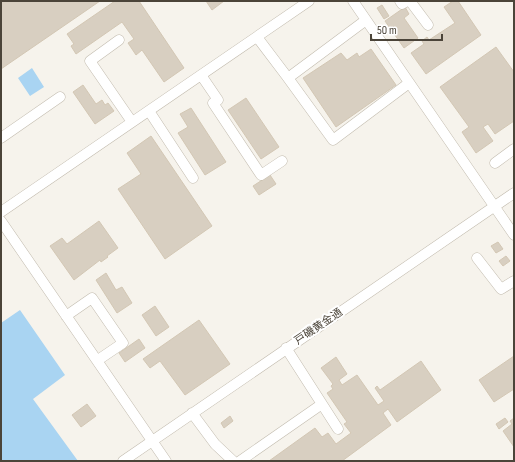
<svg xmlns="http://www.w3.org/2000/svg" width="515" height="462" font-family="'Sofia Sans Condensed','Noto Sans JP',sans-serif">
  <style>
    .water { fill: #a9d4f2 }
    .building { fill: #d8cfc1; stroke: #d3c7b4 }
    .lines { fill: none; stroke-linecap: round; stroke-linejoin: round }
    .minor-casing { stroke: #c2bbae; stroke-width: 11 }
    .minor { stroke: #fff; stroke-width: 10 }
    .labels { text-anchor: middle; stroke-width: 4; stroke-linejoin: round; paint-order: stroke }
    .street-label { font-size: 11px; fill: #4b4439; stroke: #fff }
  </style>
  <rect width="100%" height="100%" fill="#f6f3ec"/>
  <path class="water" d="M32 68 44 87 30 96 18 78Z
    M20 310 65 375 33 399 78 461H1V323Z"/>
  <path class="building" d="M1 1H100L1 69Z
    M115 1H139L184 68 164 82 142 50 136 55 128 43 134 39 122 22 76 54 71 46 74 44 67 34Z
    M206 1H224L212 10Z
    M453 1H458L481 35 426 74 411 53 424 44 422 41 427 37 429 40 455 23 444 7Z
    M382 5 389 16 384 19 377 8Z
    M405 7 409 14 404 18 418 38 404 48 385 21Z
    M496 47 514 72V121L495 134 488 124 483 127 493 141 476 153 462 132 469 127 440 87Z
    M371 49 396 85 336 127 303 78 341 53 347 60 357 53 359 57Z
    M83 85 96 104 102 100 105 105 108 103 114 111 95 124 73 92Z
    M246 98 279 147 261 159 228 110Z
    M191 108 226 162 205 175 178 133 188 127 180 114Z
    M151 136 212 226 165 259 118 189 141 174 127 153Z
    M270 175 276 184 259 195 253 186Z
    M99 221 118 248 107 256 108 257 101 262 100 260 74 280 50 246 62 238 67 244Z
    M498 242 503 249 496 253 491 246Z
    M506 256 510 261 503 266 499 261Z
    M106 273 116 290 122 287 132 303 117 313 96 280Z
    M155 306 169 327 156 336 142 315Z
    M199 320 230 364 185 395 160 361 150 368 143 359Z
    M139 339 145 348 125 362 119 353Z
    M514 356V389L494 402 479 380Z
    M336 357 347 374 339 380 342 385 357 375 378 405 384 401 375 388 377 386 380 390 421 361 441 390 397 422 388 409 383 413 391 425 342 461H269L315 428 322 437 328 433 336 444 351 433 344 424 347 422 327 393 333 389 331 386 333 384 321 368Z
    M87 404 96 416 81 427 72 415Z
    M230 416 233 421 224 428 221 423Z
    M505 418 508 422 499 429 496 424Z
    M514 418V447L503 431 512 424 510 421Z"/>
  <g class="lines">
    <defs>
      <path id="minor" d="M353 1 514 235
        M400 1 402 4 407 1
        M410 1 428 25
        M257 37 288 78 366 20
        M119 40 90 61 132 122
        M201 75 218 100 213 103 261 175 282 161
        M288 78 333 140 409 83
        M149 111 193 178
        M1 138 60 97
        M495 163 514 149
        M1 212 309 1
        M1 221 166 461
        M477 258 501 289 514 281
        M66 316 92 298 123 343 98 360
        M286 348 338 429
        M192 413 215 444 233 461
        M123 461 514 193
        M240 461 322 404"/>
    </defs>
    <use href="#minor" class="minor-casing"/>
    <use href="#minor" class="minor"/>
  </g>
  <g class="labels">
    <g class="street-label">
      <text transform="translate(318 326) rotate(-34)" y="4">戸磯黄金通</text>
    </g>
  </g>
  <rect width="515" height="462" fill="none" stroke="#4b4439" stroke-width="4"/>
  <path d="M371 34v6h71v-6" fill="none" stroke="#4b4439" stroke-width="2"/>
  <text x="377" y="34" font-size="12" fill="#4b4439" stroke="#ffffff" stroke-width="3" paint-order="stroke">50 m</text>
</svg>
